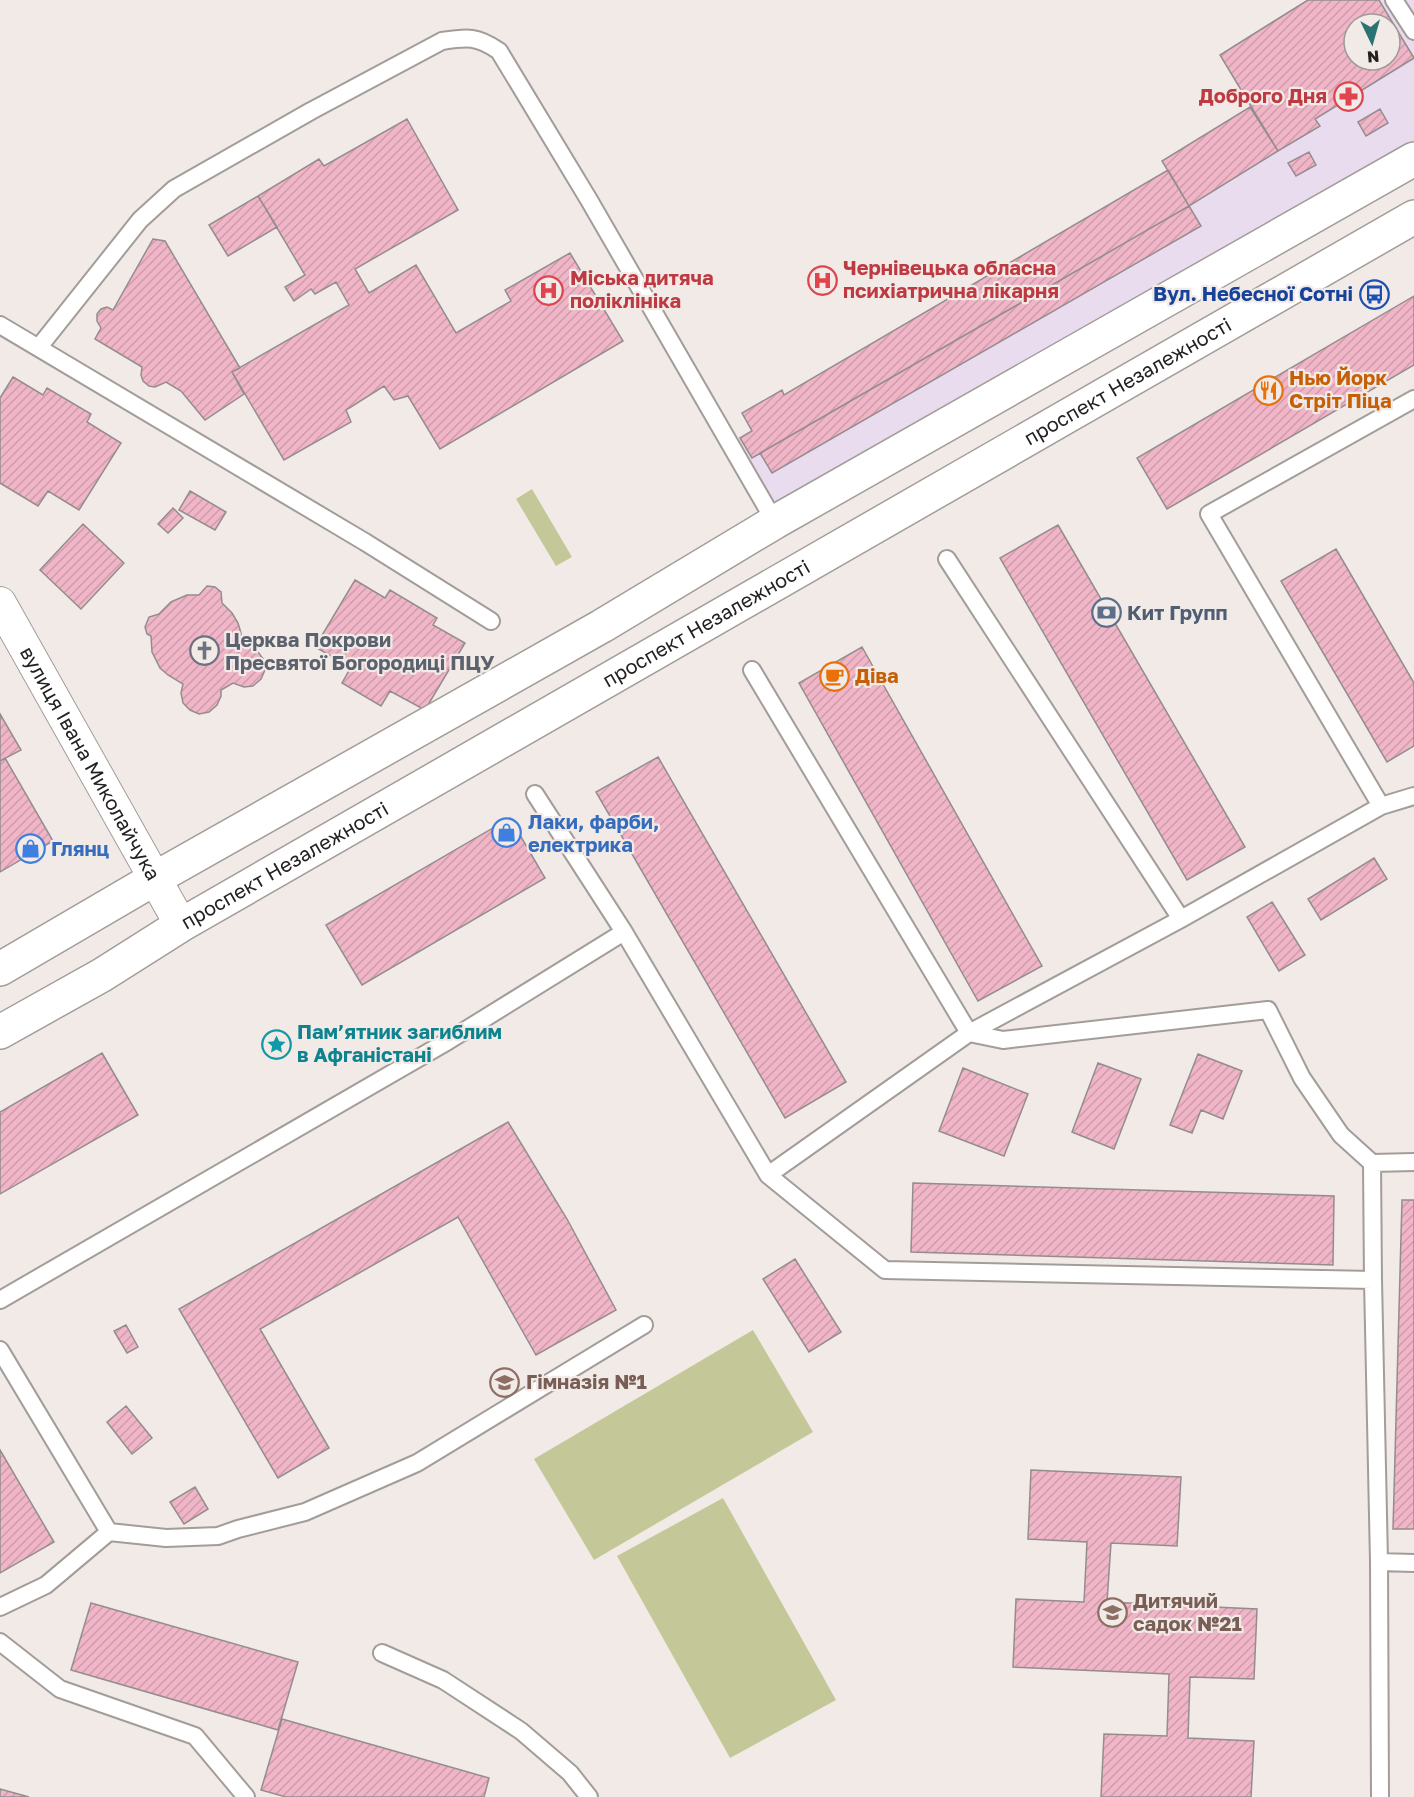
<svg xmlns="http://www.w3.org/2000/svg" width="1414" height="1797" font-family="'Golos Text',sans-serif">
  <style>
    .commercial { fill: #eadcef; fill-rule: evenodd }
    .green { fill: #c4c899 }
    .building { fill: url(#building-hatch); stroke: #948c8e; stroke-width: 1.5; fill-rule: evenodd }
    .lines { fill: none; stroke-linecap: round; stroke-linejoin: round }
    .lane-casing { stroke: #a39d99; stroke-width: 20 }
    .street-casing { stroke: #a39d99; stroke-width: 34 }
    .secondary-casing { stroke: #a39d99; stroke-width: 36 }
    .lane { stroke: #fff; stroke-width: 16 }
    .street { stroke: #fff; stroke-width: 32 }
    .secondary { stroke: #fff; stroke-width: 33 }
    .labels { text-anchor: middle; stroke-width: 4.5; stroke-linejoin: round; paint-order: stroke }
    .health-label { font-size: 20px; font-weight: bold; fill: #be3a42; stroke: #f1eae6; text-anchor: start }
    .transit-label { font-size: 20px; font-weight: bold; fill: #164399; stroke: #f1eae6; text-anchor: end }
    .food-label { font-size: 20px; font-weight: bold; fill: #c56008; stroke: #f1eae6; text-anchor: start }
    .street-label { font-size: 20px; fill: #242220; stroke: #f1eae6 }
    .service-label { font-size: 20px; font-weight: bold; fill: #4e5e75; stroke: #f1eae6; text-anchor: start }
    .worship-label { font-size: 20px; font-weight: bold; fill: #5b616d; stroke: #f1eae6; text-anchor: start }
    .shop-label { font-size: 20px; font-weight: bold; fill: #366cbe; stroke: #f1eae6; text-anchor: start }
    .culture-label { font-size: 20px; font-weight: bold; fill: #0d838f; stroke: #f1eae6; text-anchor: start }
    .education-label { font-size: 20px; font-weight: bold; fill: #785e54; stroke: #f1eae6; text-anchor: start }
  </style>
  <defs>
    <pattern id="building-hatch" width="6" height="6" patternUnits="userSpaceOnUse" patternTransform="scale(1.5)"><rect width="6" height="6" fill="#f0b6c8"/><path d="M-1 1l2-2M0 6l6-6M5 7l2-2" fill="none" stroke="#ce9cac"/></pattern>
  </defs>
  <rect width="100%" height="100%" fill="#f1eae6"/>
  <path class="commercial" d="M1308 0H1414V161L776 523 731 442 750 430 742 413 782 390 785 395 1167 170 1162 161 1249 107 1220 55ZM1354 24H1390V60H1354Z"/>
  <path class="green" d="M532 489 572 557 556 566 516 499Z
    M753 1330 813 1432 594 1560 534 1459Z
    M723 1498 836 1700 730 1758 617 1556Z"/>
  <path class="building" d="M1308 0H1379L1414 58 1315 119 1320 126 1278 151 1220 55ZM1354 24H1390V60H1354Z
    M1250 107 1278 151 1189 206 1162 161Z
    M1380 109 1388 123 1366 136 1358 122Z
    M407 119 458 210 355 269 369 293 416 265 456 333 511 301 505 290 570 253 623 341 440 449 408 396 394 400 384 386 346 410 351 422 284 460 232 372 349 305 336 282 315 294 311 289 294 301 285 287 305 275 258 196 319 159 324 166Z
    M1309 152 1316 165 1296 176 1288 163Z
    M1168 170 1189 206 752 458 740 438 752 431 742 413 782 390 784 395Z
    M258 196 277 227 228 256 209 225Z
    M1189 206 1201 226 772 473 760 453Z
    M153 239 165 241 240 368 232 372 244 394 205 420 181 391 166 382 155 387 149 386 143 381 141 375 142 367 95 339 101 328 97 321V314L101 309 107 307 113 310Z
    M1414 296V365L1167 509 1137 458Z
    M13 377 43 395 47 388 91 414 87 422 121 443 79 510 48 491 38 506 0 483V398Z
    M190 491 226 512 215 530 179 510Z
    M173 508 183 518 168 533 158 524Z
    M83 524 124 563 81 609 40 570Z
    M1058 525 1245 847 1187 880 1000 558Z
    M1336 549 1414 683V746L1387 762 1281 581Z
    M355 580 385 598 390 590 437 618 433 625 465 643 425 710 390 691 381 706 342 683 351 667 315 647Z
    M207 586 215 587 221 592 222 603 232 613 238 623 241 633V648L249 647 258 652 264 660 265 670 261 679 253 686 244 687 233 683 221 690V696L217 705 209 712 199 714 190 710 183 703 181 693 183 684 168 675 160 668 152 652 151 636 147 634 145 627 149 617 159 614 171 602 187 595H199Z
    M862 647 1042 966 978 1001 799 683Z
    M0 714 21 750 0 761Z
    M658 757 846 1082 785 1118 596 792Z
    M5 758 53 841 0 872V761Z
    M510 818 545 878 362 985 326 925Z
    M1374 858 1387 879 1321 920 1308 899Z
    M1272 902 1305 955 1279 971 1247 917Z
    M102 1053 138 1115 0 1194V1112Z
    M1198 1054 1242 1071 1223 1119 1201 1110 1192 1133 1170 1125Z
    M1098 1063 1141 1079 1114 1149 1072 1132Z
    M963 1068 1028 1094 1004 1156 939 1131Z
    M508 1122 567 1219 616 1310 536 1355 458 1217 260 1329 329 1448 278 1478 179 1309Z
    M913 1183 1334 1196 1333 1265 911 1252Z
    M1402 1200H1414V1529H1393Z
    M795 1259 841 1332 809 1352 763 1279Z
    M126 1325 138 1347 127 1353 114 1331Z
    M126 1406 152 1438 132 1454 107 1422Z
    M0 1450 54 1542 0 1573Z
    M1031 1470 1181 1477 1177 1546 1111 1543 1107 1602 1257 1609 1254 1679 1190 1677 1188 1738 1254 1741 1251 1797H1101L1104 1734 1167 1736 1169 1674 1013 1667 1016 1599 1084 1602 1087 1542 1028 1539Z
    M195 1487 208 1509 184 1524 170 1502Z
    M91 1603 298 1662 278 1730 71 1670Z
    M282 1719 489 1778 484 1797H286L261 1790Z
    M0 1789 29 1797H0Z"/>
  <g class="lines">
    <defs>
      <path id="lane" d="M1394 0 1414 31
        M0 325 365 542 491 621
        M39 347 140 220 174 189 311 111 442 41C468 37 477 36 499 51L589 200 775 522
        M947 559 1181 919
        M752 670 969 1033 1003 1040 1268 1010 1302 1078 1341 1135 1372 1163
        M535 794 624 932 768 1175 885 1270 1373 1280 1379 1562 1414 1563
        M1381 806 1209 514 1414 399
        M768 1175 969 1033 1181 919 1381 806 1414 796
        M1373 1280 1372 1163 1414 1162
        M0 1300 448 1041 624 932
        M0 1350 109 1532
        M1379 1562 1380 1797
        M0 1607 46 1585 109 1532 166 1538 218 1536 238 1529 305 1512 417 1463 644 1325
        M0 1642 60 1689 195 1736 246 1797
        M382 1653 443 1680 521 1731 570 1773 589 1797"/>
      <g id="street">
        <path id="s1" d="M0 603 181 925"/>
      </g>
      <g id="secondary">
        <path d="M0 969 154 879 602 626 775 522 1414 159"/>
        <path id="s2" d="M0 1032 102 975 181 925 1414 217"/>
      </g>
    </defs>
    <use href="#lane" class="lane-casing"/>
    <use href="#street" class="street-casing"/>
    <use href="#secondary" class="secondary-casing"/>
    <use href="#lane" class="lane"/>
    <use href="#street" class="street"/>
    <use href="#secondary" class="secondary"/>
  </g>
  <defs>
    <symbol id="pharmacy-ring" viewBox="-11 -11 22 22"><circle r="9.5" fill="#f1eae6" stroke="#e0444e" stroke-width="1.5"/><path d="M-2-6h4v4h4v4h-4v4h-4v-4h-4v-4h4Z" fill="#e0444e"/></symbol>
    <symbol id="hospital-ring" viewBox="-11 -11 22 22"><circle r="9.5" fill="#f1eae6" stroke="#e0444e" stroke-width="1.5"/><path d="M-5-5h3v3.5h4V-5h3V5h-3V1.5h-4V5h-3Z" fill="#e0444e"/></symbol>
    <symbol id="bus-ring" viewBox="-11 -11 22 22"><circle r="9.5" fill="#f1eae6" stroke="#1a4fb4" stroke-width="1.5"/><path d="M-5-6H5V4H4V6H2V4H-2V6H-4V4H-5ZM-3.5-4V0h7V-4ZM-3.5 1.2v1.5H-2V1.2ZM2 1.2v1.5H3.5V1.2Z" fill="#1a4fb4"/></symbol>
    <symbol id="restaurant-ring" viewBox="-11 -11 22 22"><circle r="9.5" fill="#f1eae6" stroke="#e8710a" stroke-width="1.5"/><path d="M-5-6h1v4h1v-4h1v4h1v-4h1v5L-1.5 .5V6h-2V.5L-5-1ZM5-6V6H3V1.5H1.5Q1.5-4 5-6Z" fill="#e8710a"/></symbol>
    <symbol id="bank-ring" viewBox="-11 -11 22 22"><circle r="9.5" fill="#f1eae6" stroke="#5c6f8a" stroke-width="1.5"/><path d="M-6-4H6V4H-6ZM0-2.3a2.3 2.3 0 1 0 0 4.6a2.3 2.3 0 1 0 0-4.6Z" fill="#5c6f8a"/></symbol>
    <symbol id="church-ring" viewBox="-11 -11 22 22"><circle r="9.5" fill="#f1eae6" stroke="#6b7280" stroke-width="1.5"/><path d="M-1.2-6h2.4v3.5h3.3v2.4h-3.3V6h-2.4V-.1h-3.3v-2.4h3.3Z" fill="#6b7280"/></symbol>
    <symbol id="cafe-ring" viewBox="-11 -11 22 22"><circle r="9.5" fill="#f1eae6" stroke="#e8710a" stroke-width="1.5"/><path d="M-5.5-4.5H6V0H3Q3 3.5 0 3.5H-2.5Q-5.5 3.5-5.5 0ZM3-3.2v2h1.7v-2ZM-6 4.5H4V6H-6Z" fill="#e8710a"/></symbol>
    <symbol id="shop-ring" viewBox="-11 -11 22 22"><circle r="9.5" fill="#f1eae6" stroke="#3f7fe0" stroke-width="1.5"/><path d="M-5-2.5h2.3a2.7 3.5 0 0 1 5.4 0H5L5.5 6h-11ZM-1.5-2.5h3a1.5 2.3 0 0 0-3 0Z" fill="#3f7fe0"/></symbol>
    <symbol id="sight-ring" viewBox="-11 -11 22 22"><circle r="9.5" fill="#f1eae6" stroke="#0f9aa8" stroke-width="1.5"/><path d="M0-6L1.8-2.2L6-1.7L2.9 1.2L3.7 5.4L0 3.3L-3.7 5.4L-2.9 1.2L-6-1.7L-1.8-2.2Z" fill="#0f9aa8"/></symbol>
    <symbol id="school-ring" viewBox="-11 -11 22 22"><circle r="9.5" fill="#f1eae6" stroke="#8d6e63" stroke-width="1.5"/><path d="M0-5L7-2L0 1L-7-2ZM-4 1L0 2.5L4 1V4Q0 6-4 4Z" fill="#8d6e63"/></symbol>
  </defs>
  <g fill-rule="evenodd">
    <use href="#pharmacy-ring" x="1332" y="80" width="33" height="33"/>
    <use href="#hospital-ring" x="806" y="264" width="33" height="33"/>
    <use href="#hospital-ring" x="532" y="274" width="33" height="33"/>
    <use href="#bus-ring" x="1358" y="278" width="33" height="33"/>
    <use href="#restaurant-ring" x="1252" y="374" width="33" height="33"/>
    <use href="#bank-ring" x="1090" y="596" width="33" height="33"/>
    <use href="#church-ring" x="188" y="634" width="33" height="33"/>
    <use href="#cafe-ring" x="818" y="660" width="33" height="33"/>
    <use href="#shop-ring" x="490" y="816" width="33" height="33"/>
    <use href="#shop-ring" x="14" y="832" width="33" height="33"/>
    <use href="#sight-ring" x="260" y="1028" width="33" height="33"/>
    <use href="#school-ring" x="488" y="1366" width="33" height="33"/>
    <use href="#school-ring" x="1096" y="1596" width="33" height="33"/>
  </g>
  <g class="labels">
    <g class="health-label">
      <text x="1327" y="103" text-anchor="end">Доброго Дня</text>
      <text x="843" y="275">Чернівецька обласна<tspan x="843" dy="23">психіатрична лікарня</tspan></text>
      <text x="570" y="285">Міська дитяча<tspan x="570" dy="23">поліклініка</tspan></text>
    </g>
    <g class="transit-label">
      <text x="1353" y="301">Вул. Небесної Сотні</text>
    </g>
    <g class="food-label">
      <text x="1289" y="385">Нью Йорк<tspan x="1289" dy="23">Стріт Піца</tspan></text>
      <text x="855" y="683">Діва</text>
    </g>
    <g class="street-label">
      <text dy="7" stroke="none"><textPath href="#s2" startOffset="1302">проспект Незалежності</textPath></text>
      <text dy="7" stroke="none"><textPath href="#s2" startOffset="816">проспект Незалежності</textPath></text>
      <text dy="7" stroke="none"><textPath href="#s1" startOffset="184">вулиця Івана Миколайчука</textPath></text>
      <text dy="7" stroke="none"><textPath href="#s2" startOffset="330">проспект Незалежності</textPath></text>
    </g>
    <g class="service-label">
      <text x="1127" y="620">Кит Групп</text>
    </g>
    <g class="worship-label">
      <text x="225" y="647">Церква Покрови<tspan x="225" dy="23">Пресвятої Богородиці ПЦУ</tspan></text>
    </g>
    <g class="shop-label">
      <text x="528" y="829">Лаки, фарби,<tspan x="528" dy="23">електрика</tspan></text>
      <text x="51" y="856">Глянц</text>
    </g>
    <g class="culture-label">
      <text x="297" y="1039">Пам’ятник загиблим<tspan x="297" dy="23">в Афганістані</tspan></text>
    </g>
    <g class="education-label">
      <text x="526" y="1389">Гімназія №1</text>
      <text x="1133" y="1608">Дитячий<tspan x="1133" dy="23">садок №21</tspan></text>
    </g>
  </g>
  <g transform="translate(1372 42) rotate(175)"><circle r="28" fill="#f1eae6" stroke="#9f9a97" stroke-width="1.5"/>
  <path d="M0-4.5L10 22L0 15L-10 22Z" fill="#297370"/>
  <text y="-9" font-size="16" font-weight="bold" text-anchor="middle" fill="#242220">N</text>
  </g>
</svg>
